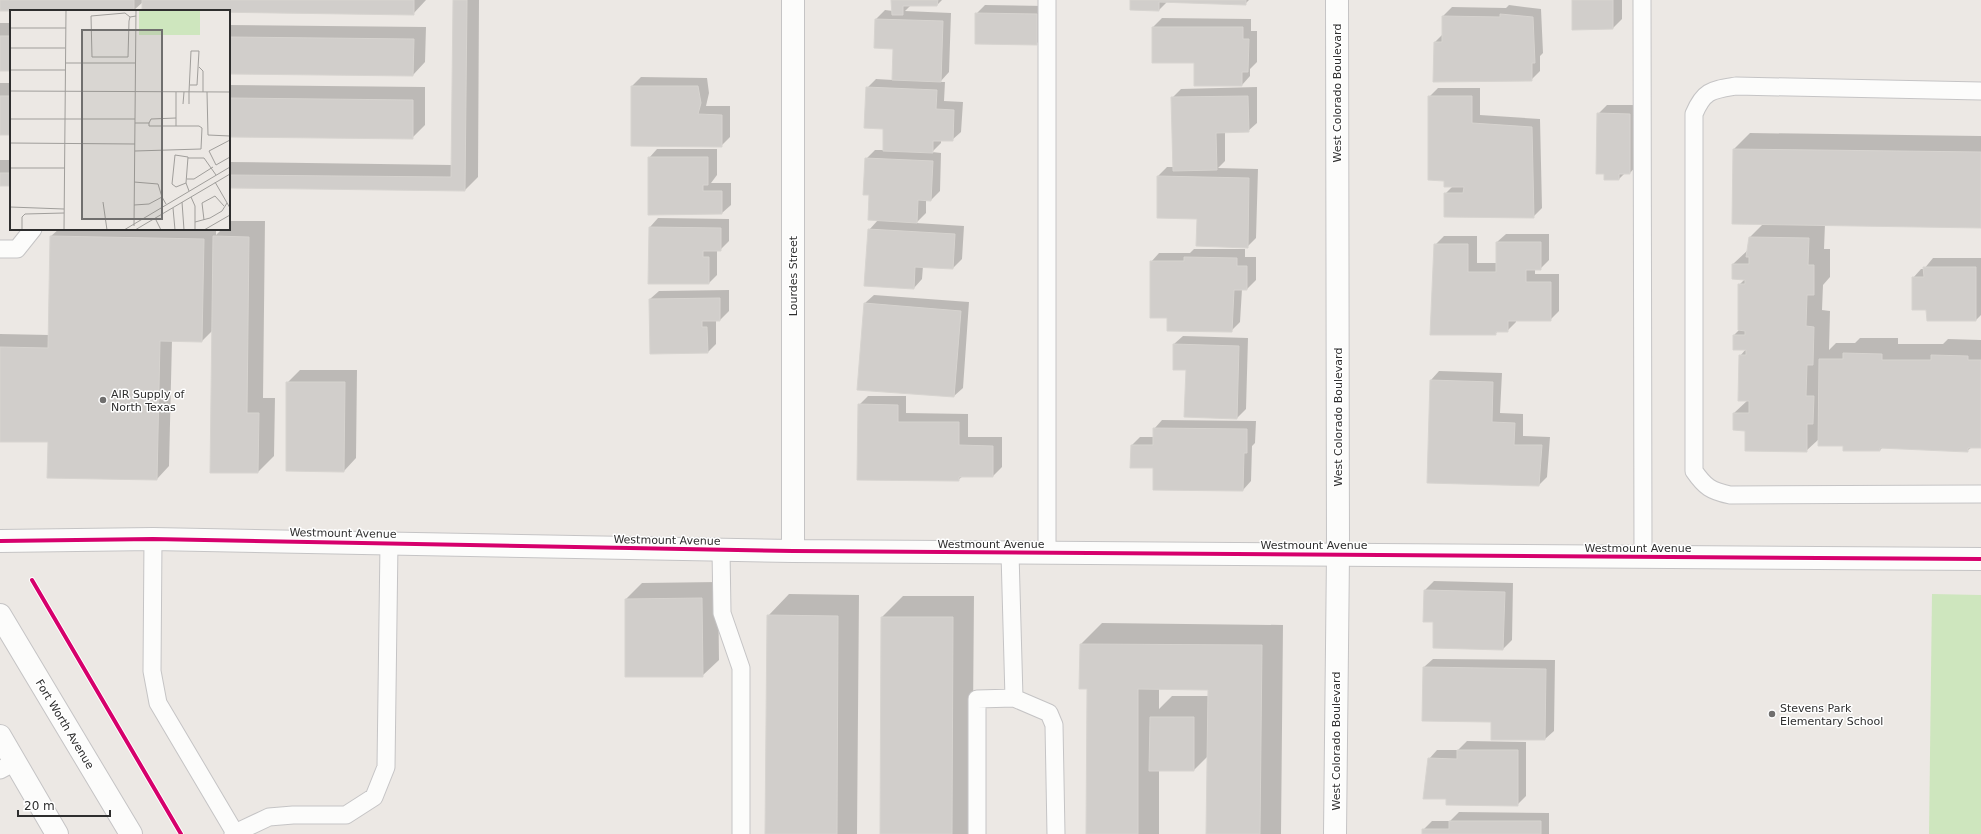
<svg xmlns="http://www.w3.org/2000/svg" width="1981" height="834" font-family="'DejaVu Sans',sans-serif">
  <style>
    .green { fill: #cee6be }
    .shadow { fill: #0003; fill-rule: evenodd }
    .building { fill: #d1cecb; stroke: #d7d4d0 }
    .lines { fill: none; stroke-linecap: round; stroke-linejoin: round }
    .service-casing { stroke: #c5c4c5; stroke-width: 19 }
    .minor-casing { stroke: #c5c4c5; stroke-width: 24 }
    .tertiary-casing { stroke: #c5c4c5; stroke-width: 24 }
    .secondary-casing { stroke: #c5c4c5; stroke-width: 24 }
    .service { stroke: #fcfcfb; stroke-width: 17 }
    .minor { stroke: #fcfcfb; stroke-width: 22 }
    .tertiary { stroke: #fcfcfb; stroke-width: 22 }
    .secondary { stroke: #fcfcfb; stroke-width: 22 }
    .cycleway-casing { stroke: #fff; stroke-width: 6 }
    .cycleway { stroke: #d6006c; stroke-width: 4 }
    .poi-dot { fill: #706f6e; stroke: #fff; stroke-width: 1.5 }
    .labels { text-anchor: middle; stroke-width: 3; stroke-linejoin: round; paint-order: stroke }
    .street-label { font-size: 11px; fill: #2e2e2e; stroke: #fff }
    .poi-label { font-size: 11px; fill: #2e2e2e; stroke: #fff; text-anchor: start }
    .inset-road { fill: none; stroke: #a09e9b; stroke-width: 1 }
    .view { fill: #706f6e; fill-opacity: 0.15; stroke: #706f6e; stroke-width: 2 }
    .inset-edge { fill: none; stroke: #2e2e2e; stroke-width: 2 }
  </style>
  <rect width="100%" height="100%" fill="#ece8e4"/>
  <path class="green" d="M1932 594 1981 595V834H1929Z"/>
  <path class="shadow" d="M0 0H426L413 14 143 2 134 10H0Z
    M454 0H479L478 177 465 190 229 187V162L452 165Z
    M892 0H942L937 5H911L905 11 951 13 949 72 940 82H945L944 101 963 102 961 132 952 140H941V143L932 152 941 153 940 191 931 200H926V213L916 223 964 226 962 259 953 268 923 266 922 279 914 288 869 230 878 220 870 194 866 159 875 150H884V128L867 88 876 79 893 80 894 48 876 19 885 10 893 11Z
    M1131 0H1249L1245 4 1167 2 1159 10Z
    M1573 0H1622V19L1613 28Z
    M985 5 1045 6V35L1036 44 976 14Z
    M1509 5 1541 9 1543 53 1540 56V71L1531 80 1435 42 1443 34V16L1452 7 1506 8Z
    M1162 18 1251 19V31H1257V62L1250 69V76L1242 85 1196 62H1153V27Z
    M0 23H11V70H0Z
    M229 25 426 27 425 62 413 75 229 73Z
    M641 77 707 78 709 93 706 106H730V137L721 146 632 86Z
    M0 83H11V134H0Z
    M229 85 425 87V125L412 138 229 136Z
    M1257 87V123L1248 131 1225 132V161L1218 168 1258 169 1256 238 1247 247 1198 218 1158 217V176L1167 167H1173L1172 98 1181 89Z
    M1438 88H1480V115L1540 119 1542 208 1533 217 1445 194 1453 186 1429 97Z
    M1607 105H1639L1638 164 1630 173H1625L1619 179 1598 114Z
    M1750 133 1981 136V227L1825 224 1824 249H1830V277L1823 285 1822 310 1830 311 1829 350 1836 343H1855L1860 338H1898V344H1943L1948 339 1981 340V447H1972L1967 451 1883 447 1880 450 1844 445 1819 439 1806 451 1746 430 1734 413 1748 400 1740 356 1746 349 1734 335 1740 329 1739 285 1745 279 1733 264 1748 250 1749 238 1764 223 1734 149Z
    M657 149H717V175L711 183H731V205L722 213 649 158Z
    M0 160H11V185H0Z
    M658 218 729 219V241L720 250H717V275L709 283 650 227Z
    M230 221H265L263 398H275L274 456 258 472 213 330 202 341 172 340 169 466 157 479 49 441H0V334L49 335 51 236 59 229H216V235L222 229H229Z
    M1506 234H1549V260L1540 269H1535V274H1559V311L1550 320H1516V322L1507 331H1498L1495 334 1435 245 1444 236H1477V263H1497V242Z
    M1194 249H1245V257H1256V280L1247 289H1242L1240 322 1231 331 1168 317 1151 262 1159 253H1190Z
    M1933 258H1981V315L1976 320 1913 278 1921 269H1924Z
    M729 290V311L720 320H716V344L708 352 650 299 659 291Z
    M874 295 969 302 963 388 954 396 865 303Z
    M1183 336 1248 338 1246 409 1237 418 1187 369 1174 344Z
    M300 370H357L356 458 344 471 287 383Z
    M1439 371 1502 373 1500 413 1523 414V436L1550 437 1547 477 1539 485 1431 380Z
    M868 396H906V413L968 414V437H1002V467L993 476H963L958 480 859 405Z
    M1162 420 1256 421 1255 443 1252 446 1251 481 1243 490 1154 467 1132 445 1140 437H1154V429Z
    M1434 581 1513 583 1512 640 1503 649 1434 621 1425 590Z
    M718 582 719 660 702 676 626 599 642 583Z
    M789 594 859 595 857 834H767L768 616Z
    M903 596H974L972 834H881L882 617Z
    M1102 623 1283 625 1281 834H1207L1208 756 1194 770H1159V834H1087L1088 688 1081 644ZM1159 689H1209V696H1172L1159 709Z
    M1433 659 1555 660 1554 731 1545 739 1492 721 1424 667Z
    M1467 741 1526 742V796L1517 805 1447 798 1429 759 1437 750H1458Z
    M1459 812 1549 813V834H1423V830L1432 821H1450Z"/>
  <path class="building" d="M0 0H134V11H0Z
    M142 0H414V15L142 11Z
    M453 0H467L465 191 229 188V175L451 177Z
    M891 0H938L937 6H903V15H892Z
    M1130 0H1246V5L1159 2V11L1130 10Z
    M1572 0H1613V29L1572 30Z
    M975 13 1037 14V45L975 44Z
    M1500 14 1533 17 1535 63H1532V81L1433 82 1434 42H1442V16L1500 17Z
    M875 19 943 21 941 82 892 80 893 49 874 48Z
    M1152 27H1243V39H1249L1248 72H1242V86H1194V63H1152Z
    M0 36H11V71H0Z
    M229 37 414 39 413 76 229 74Z
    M631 86H698L701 103 698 114 722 115V147L631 146Z
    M866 87 937 90 936 109 954 110 953 141H933V153L883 151V129L864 128Z
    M0 96H11V135H0Z
    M1248 96 1249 132 1216 133 1217 170 1173 171 1171 97Z
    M1428 96H1472V123L1532 127 1534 218 1444 217V193H1463L1464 187H1444V181L1428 180Z
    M229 98 413 100V139L229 137Z
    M1597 113 1630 114V174H1619V180H1604V174H1596Z
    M1733 149 1981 152V228L1732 224Z
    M648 157H708V185H703V191H722V214L648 215Z
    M865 158 933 161 931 201 918 200 917 223 868 220 869 195H863Z
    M0 173H11V186H0Z
    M1157 176 1249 178 1248 248 1196 246 1197 219 1157 218Z
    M649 227 721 228V251H703V257H709V284H648Z
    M868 229 955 234 953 269 915 267 914 289 864 286Z
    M50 236 204 239 202 342 160 341 157 480 47 478 48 442H0V347L48 348Z
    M213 236 249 237 247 413H259L258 473H210Z
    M1749 237 1809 238 1808 265H1814V295H1807L1806 326 1814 327 1813 365H1807L1806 396H1814L1813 424H1807V452L1745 451V431L1733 430V413H1749V401H1738L1739 355H1746V350H1733V335H1745V331L1738 330V284H1745V280L1732 279V264H1749V257H1746Z
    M1496 242H1541V270H1526V282H1551V321H1508V332H1496V335H1430L1434 244H1468V272H1496Z
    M1184 257 1237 258V266H1247V290H1234L1232 332 1167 331V318H1150V261H1184Z
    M1923 267H1976V321H1927L1926 310H1912V277H1924Z
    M720 298V321H702V327H707L708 353 650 354 649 299Z
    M864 303 961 311 954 397 857 390Z
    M1173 344 1239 346 1237 419 1184 417 1186 370H1173Z
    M1843 353 1882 354V360H1931V355L1968 356V360H1981V448H1968V452L1880 448V451H1843V446H1818L1819 359H1843Z
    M1430 380 1493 382 1492 422 1515 423 1514 445H1542L1539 486 1427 483Z
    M286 382H345L344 472 286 471Z
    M858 404 898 405V422H959V445L993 446V477H959V481L857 480Z
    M1153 428 1247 429V453H1244L1243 491 1153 490V468H1130L1131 445H1153Z
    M1424 590 1505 592 1503 650 1433 648V622H1423Z
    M702 598 703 677H625V599Z
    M767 615 838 616 837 834H765Z
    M881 617H953L952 834H880Z
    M1080 644 1262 645 1260 834H1206L1208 690 1138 689V834H1086L1087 689H1079Z
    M1423 667 1546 669 1545 740H1491V722L1422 721Z
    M1150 717H1194V771H1149Z
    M1457 750H1518V806L1446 805V799H1423L1428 758 1457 759Z
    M1449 821H1541V834H1422V829H1449Z"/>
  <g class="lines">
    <defs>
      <path id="service" d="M1642 0 1643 557
        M1981 91 1736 86C1712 90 1704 90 1694 114V471C1705 487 1711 491 1730 495L1981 494
        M0 249H17L33 229
        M153 539 152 671 158 703 235 833 233 834
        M721 550 722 613 741 668V834
        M1047 553V0
        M1014 698 1049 713 1054 725 1056 834
        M0 770 15 762
        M235 833 269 817 293 815H346L374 797 386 767 389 543
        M977 834V699L1014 698 1010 553"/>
      <path id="minor" d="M0 541 153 539 793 551 1981 559
        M793 551V0"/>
      <path id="tertiary" d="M1335 834 1338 554 1337 0"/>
      <path id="secondary" d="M0 615 131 834
        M0 736 57 834"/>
    </defs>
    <use href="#service" class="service-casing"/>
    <use href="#minor" class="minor-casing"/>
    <use href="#tertiary" class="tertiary-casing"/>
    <use href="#secondary" class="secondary-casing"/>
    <use href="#service" class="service"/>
    <use href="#minor" class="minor"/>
    <use href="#tertiary" class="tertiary"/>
    <use href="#secondary" class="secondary"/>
    <defs>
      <path id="cycleway" d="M0 541 153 539 793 551 1981 559
        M32 580 181 834"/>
    </defs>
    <use href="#cycleway" class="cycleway-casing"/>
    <use href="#cycleway" class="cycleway"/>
  </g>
  <g class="poi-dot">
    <circle cx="103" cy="400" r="4"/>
    <circle cx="1772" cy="714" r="4"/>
  </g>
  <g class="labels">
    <g class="street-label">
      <text transform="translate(1337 93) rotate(-90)" y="4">West Colorado Boulevard</text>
      <text transform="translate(793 276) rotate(-90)" y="4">Lourdes Street</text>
      <text transform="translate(1338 417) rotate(-90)" y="4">West Colorado Boulevard</text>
      <text transform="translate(343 533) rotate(1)" y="4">Westmount Avenue</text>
      <text transform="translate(667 540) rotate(1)" y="4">Westmount Avenue</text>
      <text x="991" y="548">Westmount Avenue</text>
      <text x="1314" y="549">Westmount Avenue</text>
      <text x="1638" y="552">Westmount Avenue</text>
      <text transform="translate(65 724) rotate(59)" y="4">Fort Worth Avenue</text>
      <text transform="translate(1336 741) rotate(-90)" y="4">West Colorado Boulevard</text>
    </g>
    <g class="poi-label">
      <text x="111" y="398">AIR Supply of<tspan x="111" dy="13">North Texas</tspan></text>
      <text x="1780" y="712">Stevens Park<tspan x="1780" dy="13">Elementary School</tspan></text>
    </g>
  </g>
  <g transform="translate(10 10)">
    <rect width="220" height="220" fill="#ece8e4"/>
    <path d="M129 0H190V25H129Z" fill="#cee6be"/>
    <path class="inset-road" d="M120 7 115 3 81 6 82 47H118L119 11 120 7 126 6M0 18H56M0 38H55M55 53H125M189 57 193 61V82M0 60H55M0 81 220 82M166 82V116M197 82 198 125 220 126M173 94 174 82M179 94V82L181 41H189L187 75H180M0 109H125M139 113 141 109 166 108M220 130 199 141 206 155 220 147M0 133 125 134M125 141 191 139 192 118 189 116H139V113H125M178 148H194L206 165M0 158H55M177 169H184L203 157M124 172 148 174 152 187M205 172 220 198M176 173 166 177 162 174 165 145 178 147 176 173 179 181M181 187 185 196V220M93 192 97 220M172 192 174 220M124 195 139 194 152 187 156 194M0 197 54 199M163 198 165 220M145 208 151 220M194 210 192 193 205 186 214 196M185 212 200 208 212 201 217 193M124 216 126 0M12 220V207L15 204 54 203M54 220 56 0M114 220 220 157M125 220 220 164M194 220 220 205"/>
    <path class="view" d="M72 20H152V209H72Z"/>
    <rect width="220" height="220" class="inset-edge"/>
  </g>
  <path d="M18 810v6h92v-6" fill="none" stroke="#2e2e2e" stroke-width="2"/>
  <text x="24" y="810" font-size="12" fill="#2e2e2e" stroke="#ffffff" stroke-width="3" paint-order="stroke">20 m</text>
</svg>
